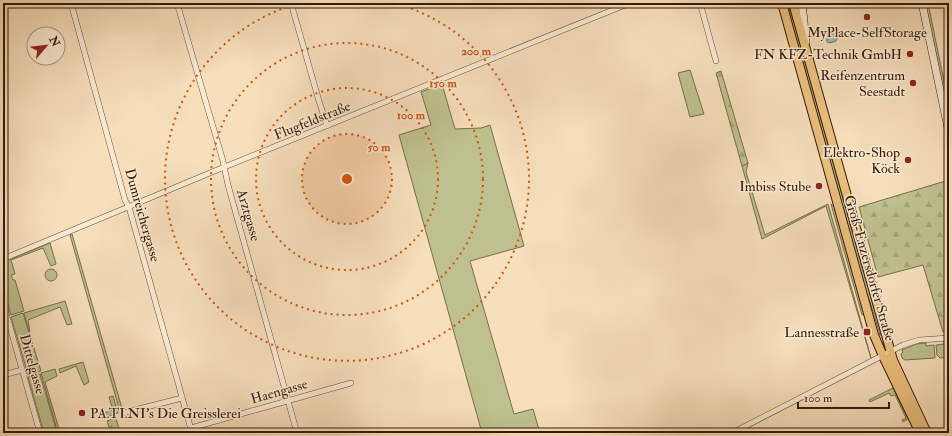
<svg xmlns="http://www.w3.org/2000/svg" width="952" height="436" font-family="'IM FELL Double Pica',serif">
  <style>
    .grass { fill: #bec18f; stroke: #796e4b }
    .forest { fill: url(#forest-firs); stroke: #796e4b }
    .water { fill: url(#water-ripples); stroke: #737c6d }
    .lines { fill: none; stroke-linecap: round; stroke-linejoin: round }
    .street-casing { stroke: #654b34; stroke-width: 6 }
    .secondary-casing { stroke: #341a07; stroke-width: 8 }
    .primary-casing { stroke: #341a07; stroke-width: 10 }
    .street { stroke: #faead3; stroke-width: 5 }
    .secondary { stroke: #faead3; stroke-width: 7 }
    .primary { stroke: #ecc07e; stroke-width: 8 }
    .ring { fill: none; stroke: #d6530c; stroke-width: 2; stroke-dasharray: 2 4 }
    .poi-dot { fill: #8f2418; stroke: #faead3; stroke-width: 1.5 }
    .labels { text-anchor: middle; stroke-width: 3; stroke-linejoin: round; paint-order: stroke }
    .poi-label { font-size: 14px; fill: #341a07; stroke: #faead3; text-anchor: end }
    .street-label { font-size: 14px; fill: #341a07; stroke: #faead3 }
    .centre { fill: #d6530c; stroke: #faead3; stroke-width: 2 }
    .ring-label { font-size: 12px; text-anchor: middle; font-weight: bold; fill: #d6530c; stroke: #faead3; stroke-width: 3; stroke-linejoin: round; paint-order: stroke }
  </style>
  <defs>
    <pattern id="forest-firs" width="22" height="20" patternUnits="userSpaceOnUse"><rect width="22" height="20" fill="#bec18f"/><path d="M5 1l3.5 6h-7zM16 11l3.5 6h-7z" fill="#a4a57a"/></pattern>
    <pattern id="water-ripples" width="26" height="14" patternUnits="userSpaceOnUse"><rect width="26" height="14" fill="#9dbdb1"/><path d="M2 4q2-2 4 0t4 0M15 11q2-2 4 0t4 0" fill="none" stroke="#88a297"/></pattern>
  </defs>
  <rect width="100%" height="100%" fill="#f7dfbc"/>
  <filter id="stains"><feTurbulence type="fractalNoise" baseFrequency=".005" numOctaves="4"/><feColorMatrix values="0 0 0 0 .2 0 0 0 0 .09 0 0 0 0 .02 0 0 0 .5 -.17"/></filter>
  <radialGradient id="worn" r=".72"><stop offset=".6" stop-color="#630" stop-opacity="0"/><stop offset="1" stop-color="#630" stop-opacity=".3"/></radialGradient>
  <path class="grass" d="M784 3H787L794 23 865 278 882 335H880L870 302 862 282Z
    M925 3H928L949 106V119Z
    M690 70 704 114 690 117 678 73Z
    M442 84 455 129 481 128 490 125 524 246 470 261 514 414 533 409 540 433H482L399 135 431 125 421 92Z
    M748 163 746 172 765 235 828 204 871 358 826 206 762 239 742 166Z
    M831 204 834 206 864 314 862 315Z
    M72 234 123 412H120L70 235Z
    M50 243 56 264 51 266 43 248 11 260 15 274 11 275 13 280H15L24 311 11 315 3 286V262Z
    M45 275a6 6 0 1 1 12 0a6 6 0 1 1-12 0Z
    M65 301 72 324 67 325 60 307 28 320 31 339 24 313Z
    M23 313 41 371 28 375 11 317Z
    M944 341H949V357L940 358 937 355 936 345 944 344Z
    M926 343V346L934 345 935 358 905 360 902 358 901 354 903 352 902 350 916 344Z
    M83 362 89 382 84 385 76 366 60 373 59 369Z
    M55 369 57 376 45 382 59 429 57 430 41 373Z
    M40 374 56 429 44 433 28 377Z
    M893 388 908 419 903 422 902 420 906 418 895 395 891 396 889 393 870 402 869 400Z
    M113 396 118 413 105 417 104 413 113 410 109 397Z
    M116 418 120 433H114L112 427H109L107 421Z"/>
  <path class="forest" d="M721 71 748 163 742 166 716 73Z
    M949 180V331L943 332 923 265 878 277 859 207Z"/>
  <path class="water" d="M831 29H834L839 35 836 41 830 43 827 42C826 38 827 32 831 29Z"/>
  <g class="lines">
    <defs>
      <path id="street" d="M71 3 125 200 129 207 192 433
        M177 3 223 161 228 185 297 433
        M291 3 319 101 327 126
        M700 3 716 61
        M3 259 217 170 630 3
        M3 302 40 433
        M3 375 22 370
        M123 413 182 398
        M191 428 351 383
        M732 433 903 345 919 340 949 338"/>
      <path id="secondary" d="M802 3 806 41
        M922 3 949 133"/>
      <path id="primary" d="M782 3 874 335 883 356 920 433
        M793 3 893 360 927 433"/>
    </defs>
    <use href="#street" class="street-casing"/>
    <use href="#secondary" class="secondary-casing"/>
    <use href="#primary" class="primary-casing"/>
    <use href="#street" class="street"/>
    <use href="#secondary" class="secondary"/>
    <use href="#primary" class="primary"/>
  </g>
  <circle cx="347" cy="179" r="45" fill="#d6530c" fill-opacity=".12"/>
  <g class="ring">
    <circle cx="347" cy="179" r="45"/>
    <circle cx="347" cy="179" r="91"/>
    <circle cx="347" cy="179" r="136"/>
    <path d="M394 3A182 182 0 1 1 300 3"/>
  </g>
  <g class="poi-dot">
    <circle cx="867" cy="17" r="4"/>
    <circle cx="910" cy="54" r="4"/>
    <circle cx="913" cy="83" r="4"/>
    <circle cx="908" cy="160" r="4"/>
    <circle cx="819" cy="186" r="4"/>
    <rect x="863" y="328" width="8" height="8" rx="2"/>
    <circle cx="82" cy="413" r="4"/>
  </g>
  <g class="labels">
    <g class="poi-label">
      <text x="867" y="37" text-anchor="middle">MyPlace-SelfStorage</text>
      <text x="902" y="59">FN KFZ-Technik GmbH</text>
      <text x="905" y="80">Reifenzentrum<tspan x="905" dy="16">Seestadt</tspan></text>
      <text x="900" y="157">Elektro-Shop<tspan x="900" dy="16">Köck</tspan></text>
      <text x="811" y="191">Imbiss Stube</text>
      <text x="859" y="337">Lannesstraße</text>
      <text x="90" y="418" text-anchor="start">PA.TI.NI's Die Greisslerei</text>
    </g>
    <g class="street-label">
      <text transform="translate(312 120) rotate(-22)" y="5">Flugfeldstraße</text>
      <text transform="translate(143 215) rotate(74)" y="5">Dumreichergasse</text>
      <text transform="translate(249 215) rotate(74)" y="5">Arztgasse</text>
      <text transform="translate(870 268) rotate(74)" y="5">Groß-Enzersdorfer Straße</text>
      <text transform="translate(33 364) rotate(74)" y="5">Dittelgasse</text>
      <text transform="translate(279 391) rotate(-16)" y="5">Haengasse</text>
    </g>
  </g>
  <circle cx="347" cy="179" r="6" class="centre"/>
  <g class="ring-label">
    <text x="476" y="55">200 m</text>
    <text x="443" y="87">150 m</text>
    <text x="411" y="119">100 m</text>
    <text x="379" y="151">50 m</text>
  </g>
  <rect width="952" height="436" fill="none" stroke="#f7dfbc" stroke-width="16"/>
  <rect x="4" y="4" width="944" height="428" fill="none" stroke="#341a07" stroke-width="2"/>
  <rect x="8" y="8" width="936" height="420" fill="none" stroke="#341a07"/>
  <g transform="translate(46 46) rotate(62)"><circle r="19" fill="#faead3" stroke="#ab9781"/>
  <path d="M0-3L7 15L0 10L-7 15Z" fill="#8f2418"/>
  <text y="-6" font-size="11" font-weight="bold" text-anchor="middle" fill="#341a07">N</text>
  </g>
  <path d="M798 402v6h91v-6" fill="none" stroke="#341a07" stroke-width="2"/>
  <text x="804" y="402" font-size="12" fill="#341a07" stroke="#faead3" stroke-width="3" paint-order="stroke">100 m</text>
  <rect width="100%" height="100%" filter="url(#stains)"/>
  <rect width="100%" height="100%" fill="url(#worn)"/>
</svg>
